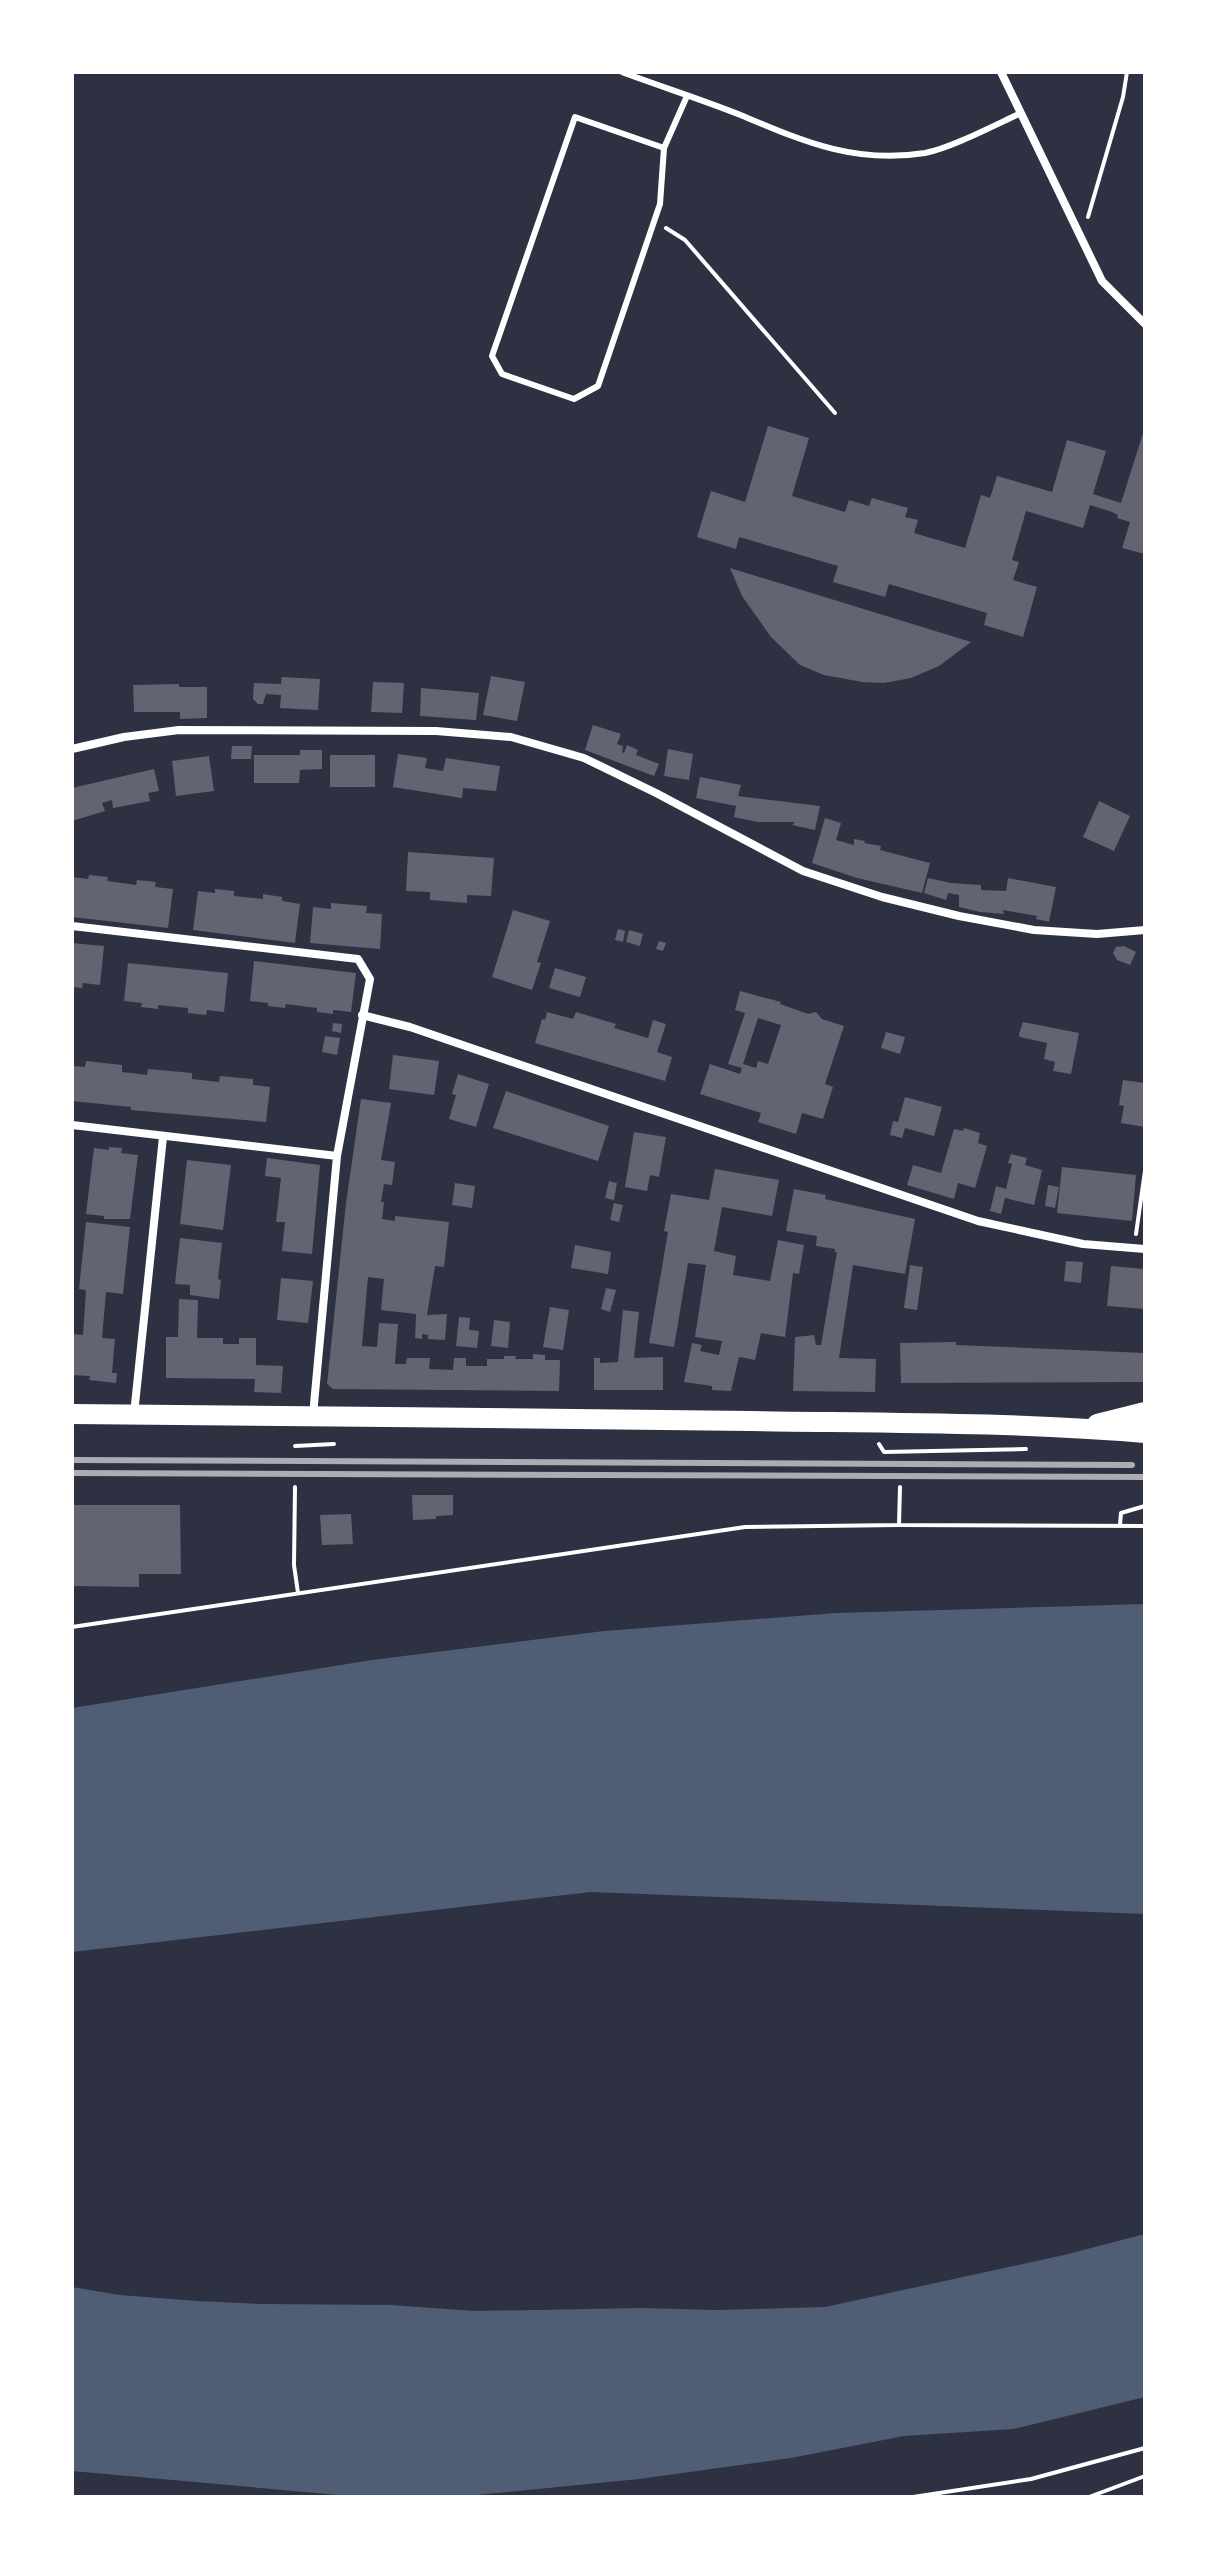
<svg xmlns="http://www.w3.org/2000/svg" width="1217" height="2569" font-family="'PT Sans Narrow',sans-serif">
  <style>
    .water { fill: #4f5d75 }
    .building { fill: #626471; fill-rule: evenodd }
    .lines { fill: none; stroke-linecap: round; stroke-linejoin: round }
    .path { stroke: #fff; stroke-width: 4 }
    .service { stroke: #fff; stroke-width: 6 }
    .minor { stroke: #fff; stroke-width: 8 }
    .primary { stroke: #fff; stroke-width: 20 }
    .rail { stroke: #abadb3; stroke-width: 6 }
  </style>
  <rect width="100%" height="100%" fill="#2d3142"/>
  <path class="water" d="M1145 1604V1914L591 1892 72 1952V1708L372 1660 604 1631 836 1613Z
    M1145 2234V2397L1014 2429 904 2436 791 2458 639 2479 456 2497H360L72 2471V2287L120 2295 197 2301 261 2304 391 2305 475 2311 642 2308 717 2310 825 2307 1064 2255Z"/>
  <path class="building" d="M768 426 809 438 792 496 845 512 849 500 869 506 872 498 908 508 905 517 918 520 914 533 965 548 981 495 990 498 997 476 1052 492 1067 440 1106 451 1093 494 1121 503 1145 427V554L1122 548 1130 522 1117 518 1118 515 1112 512 1090 505 1083 528 1026 511 1012 560 1019 562 1013 580 1037 587 1023 637 984 625 987 613 889 584 885 597 833 582 838 566 739 537 736 549 697 537 711 491 745 502Z
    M730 568 971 642 939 666 911 678 884 683 862 682 824 675 800 665 771 637 742 596Z
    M491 676 525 682 517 721 483 715Z
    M282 677 320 679 318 710 280 708 281 695 266 694 263 704H258L253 699 254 683 281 684Z
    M373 682 404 683 402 713 371 712Z
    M179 684V687H207V718L180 719V712H134L133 685Z
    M421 688 479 693 476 720 420 716Z
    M593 725 621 734 617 744 623 746 622 752 624 753 627 745 638 750 636 755 659 764 654 776 585 750Z
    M232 746H252L251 759H231Z
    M668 749 693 754 689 780 664 776Z
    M300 750H322V769L300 770 299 783H254V755H300Z
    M398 754 427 758 425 768 443 771 446 758 500 766 496 791 463 788 462 798 393 787Z
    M330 755H375V787H330Z
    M209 756 214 791 176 796 172 761Z
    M154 769 159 791 148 793 150 801 113 808 112 800 102 803 105 811 72 821V788Z
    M700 777 741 785 738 796 820 806 815 830 792 825 795 822H758L734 817 736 806 696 798Z
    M1099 801 1130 816 1114 851 1083 837Z
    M825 818 841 823 836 840 854 845V839L865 841 864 843 881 846 880 850 930 863 922 893 857 878 812 863Z
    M408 852 494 858 491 896 467 895V903L430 900V892L406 891Z
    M89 875 108 877 107 881 136 885 137 880 156 882 155 887 173 889 168 928 72 917V877L88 879Z
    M928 878 951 883 981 885V890L1006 891 1008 878 1056 887 1049 922 1036 919 1037 916 1003 910 1004 914 980 912 959 907V895L948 893 946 900 924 893Z
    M215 889 234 891V896L263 899V894L282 897V901L300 904 295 943 193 930 198 891 215 893Z
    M331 903 367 906 366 913 382 914 380 949 310 943 313 907 331 909Z
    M513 910 550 921 537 962 541 963 532 990 492 977Z
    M618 929 625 931 623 942 615 940Z
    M629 930 643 934 640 946 626 942Z
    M659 941 666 943 663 951 656 949Z
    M72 943 104 946 100 985 83 983 82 988 72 987Z
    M1124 946 1136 952 1130 965 1117 960 1113 953 1116 947Z
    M254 961 356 973 351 1012 333 1010V1014L317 1012V1008L286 1004 285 1008 268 1006V1003L250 1001Z
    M128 963 228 973 224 1012 207 1010 206 1015 188 1013V1008L158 1005V1009L141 1007 142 1003 124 1001Z
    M555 968 586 977 580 997 549 988Z
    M740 991 781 1002 780 1004 808 1014 816 1012 822 1019 844 1026 825 1084 833 1087 823 1119 802 1113 796 1134 758 1122 761 1113 700 1094 710 1064 740 1074 742 1068 728 1064 745 1013 735 1010ZM758 1018 781 1025 768 1064 758 1061 756 1068 743 1064Z
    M547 1012 573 1019 576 1012 616 1024 614 1028 648 1038 653 1020 666 1024 657 1052 672 1057 665 1081 535 1043 542 1019 545 1020Z
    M1023 1022 1079 1033 1071 1074 1053 1071 1055 1062 1044 1059 1047 1043 1020 1037 1019 1034Z
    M333 1023 342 1024 341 1033 332 1031Z
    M886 1032 905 1037 900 1054 881 1048Z
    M325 1036 340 1038 337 1055 322 1052Z
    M393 1055 439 1061 434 1095 389 1089Z
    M86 1061 122 1065V1072L147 1075 148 1069 192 1073V1079L219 1082 220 1076 253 1079V1085L270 1087 266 1122 131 1110V1107L72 1101V1066L85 1067Z
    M458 1074 489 1084 476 1127 449 1119 456 1095 452 1094Z
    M1123 1080 1145 1083V1127L1121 1123 1124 1106 1119 1105Z
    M506 1091 609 1126 598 1161 493 1128Z
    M905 1097 942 1107 934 1136 905 1128 902 1138 890 1135 893 1121 898 1122Z
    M361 1099 391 1103 381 1160 395 1162 392 1185 384 1184 381 1202H384L382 1219 395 1221V1216L449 1222 444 1267 435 1266 427 1315 447 1314 445 1340 428 1339V1335L422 1334V1339L415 1338 416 1314 381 1310 384 1279 368 1277 362 1346 377 1347 379 1323 398 1324 395 1364H406L407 1358H430L429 1369 453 1370 454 1358H466V1366H487V1359H504V1356H516L515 1359H533V1354L545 1355V1360H560L559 1391 333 1389 327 1384 346 1203Z
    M964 1128 980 1133 978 1143 987 1146 975 1188 958 1183 954 1199 907 1185 913 1165 941 1173 954 1129 963 1131Z
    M634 1132 666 1137 659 1177 650 1175 647 1191 625 1187Z
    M109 1147 122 1148 121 1153 138 1155 130 1219H104V1216L86 1214 94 1148 109 1150Z
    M1011 1154 1027 1158 1025 1165 1042 1170 1034 1205 1005 1198 1001 1214 990 1211 996 1186 1006 1189 1012 1164 1008 1163Z
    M267 1158 320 1165 312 1254 282 1251 285 1222H276L281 1178 265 1176Z
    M187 1160 231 1165 223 1230 180 1224Z
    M1062 1167 1136 1175 1132 1221 1057 1213Z
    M715 1169 779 1180 772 1216 722 1207 714 1251 736 1256 733 1275 770 1281 778 1240 804 1245 799 1274 793 1273 785 1337 761 1333 755 1360 739 1357 731 1391 712 1390V1386L684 1382 692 1343 702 1345 700 1351 719 1355 722 1341 695 1337 706 1265 688 1263 674 1347 649 1343 668 1232 664 1231 671 1194 709 1200Z
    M609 1181 617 1183 614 1200 605 1198Z
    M455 1183 475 1186 472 1208 452 1205Z
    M1048 1185 1059 1187 1055 1208 1045 1206Z
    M794 1189 826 1195 825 1199 915 1219 905 1274 853 1265 839 1358 876 1359 875 1392 793 1391 795 1337 814 1335 816 1345H821L837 1252H835V1249L816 1246 817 1236 786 1231Z
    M614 1203 623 1205 619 1222 610 1220Z
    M86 1222 130 1227 123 1294 106 1292 102 1338 115 1339 112 1373H117L116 1383 89 1380 90 1376 72 1375V1334L83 1335 86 1290 79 1289Z
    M180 1238 222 1243 218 1279 221 1280 219 1299 190 1295V1285L175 1284Z
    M575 1245 611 1252 608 1274 571 1268Z
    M1066 1261 1083 1262 1081 1283 1064 1281Z
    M910 1265 923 1267 917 1310 904 1308Z
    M1111 1266 1145 1269V1309L1107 1306Z
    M281 1278 313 1281 308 1323 277 1320Z
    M606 1288 616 1290 610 1312 601 1309Z
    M179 1299 198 1300 197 1338H223V1344H239V1338H256V1365L283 1366 281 1393 254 1392 255 1379 166 1378V1337H178Z
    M550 1307 569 1310 563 1350 543 1347Z
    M623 1310 639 1312 634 1358 663 1357V1390H594V1358H600V1363L618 1362Z
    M459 1317 470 1318 469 1330 479 1331 477 1348 456 1346Z
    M494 1320 510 1322 508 1348 491 1346Z
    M956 1342V1345L1145 1353V1382L901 1383 900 1343Z
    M412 1495H453V1515L436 1516V1519L413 1520Z
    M72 1505H180L181 1574H139V1587L72 1586Z
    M351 1514 353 1544 322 1545 320 1515Z"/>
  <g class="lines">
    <path class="path" d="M1088 217 1123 97 1127 72
      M666 228 685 240 835 413
      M1136 1234 1145 1171
      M879 1444 884 1452 1026 1449
      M295 1446 334 1444
      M295 1487 294 1565 298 1593
      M899 1525 900 1487
      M1120 1525 1121 1513 1145 1506
      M72 1627 745 1527 899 1525 1145 1526
      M913 2497 1031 2479 1145 2448
      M1089 2497 1145 2476"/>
    <path class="service" d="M622 72C662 87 703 100 743 116 805 142 855 164 925 153 951 148 995 125 1021 113
      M664 148 575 117 492 356 502 374 574 399 598 386 660 204 664 148 687 96"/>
    <path class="minor" d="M1001 72 1102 281 1145 324
      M72 749 124 737 179 730 436 731 511 737 584 758 656 793 803 871 882 897 959 916 1034 930 1097 934 1145 930
      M72 926 358 959 370 979 337 1156 313 1415
      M362 1015 410 1027 978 1221 1083 1244 1145 1249
      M72 1125 337 1156
      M134 1414 163 1137"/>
    <path class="primary" d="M72 1414C298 1416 525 1418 751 1421 882 1423 1014 1422 1145 1433
      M1097 1424 1145 1412"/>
    <path class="rail" d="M72 1460 1132 1465
      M72 1473 1145 1477"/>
  </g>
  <rect width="1217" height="2569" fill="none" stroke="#ffffff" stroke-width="148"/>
</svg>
